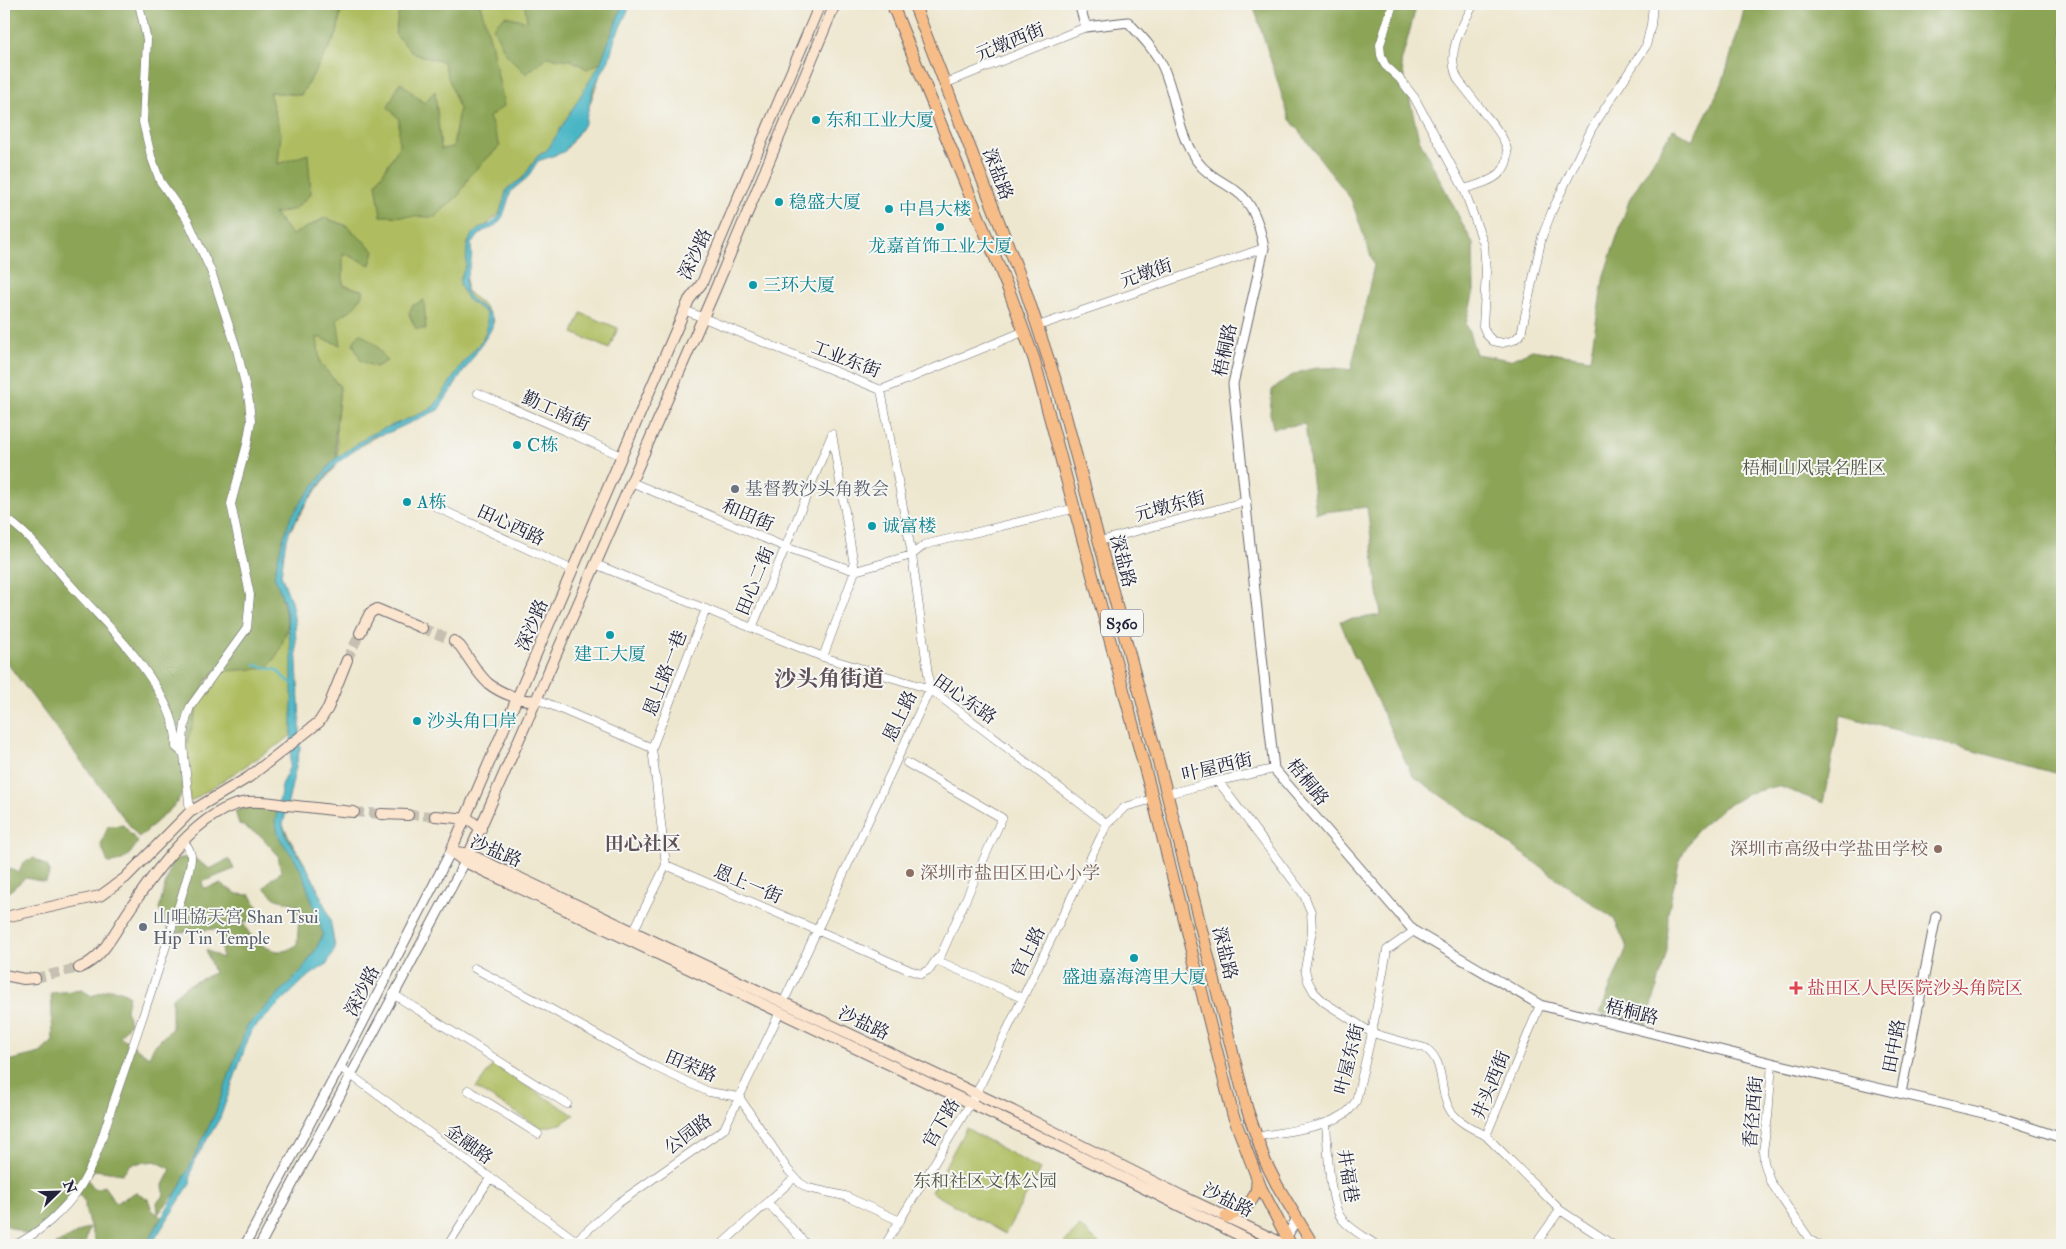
<svg xmlns="http://www.w3.org/2000/svg" width="2066" height="1249" font-family="'IM FELL Double Pica','Noto Serif SC',serif">
  <style>
    .green { fill: #afbd60; stroke: #68704e }
    .forest { fill: #8ba456; stroke: #566348 }
    .water { fill: #49b6c5; stroke: #366c80 }
    .lines { fill: none; stroke-linecap: round; stroke-linejoin: round }
    .stream { stroke: #49b6c5; stroke-width: 2.5 }
    .secondary-tunnel { stroke: #c5c0b1; stroke-width: 10; stroke-dasharray: 10 5; stroke-linecap: butt }
    .minor-casing { stroke: #69676f; stroke-width: 9 }
    .tertiary-casing { stroke: #69676f; stroke-width: 11 }
    .secondary-casing { stroke: #69676f; stroke-width: 12 }
    .primary-casing { stroke: #69676f; stroke-width: 13 }
    .minor { stroke: #fff; stroke-width: 8 }
    .tertiary { stroke: #fff; stroke-width: 9 }
    .secondary { stroke: #fce5cf; stroke-width: 10 }
    .primary { stroke: #f7bd88; stroke-width: 11 }
    .culture-dot { fill: #0f9aa8; stroke: #f6f6f2; stroke-width: 2 }
    .worship-dot { fill: #6b7280; stroke: #f6f6f2; stroke-width: 2 }
    .education-dot { fill: #8d6e63; stroke: #f6f6f2; stroke-width: 2 }
    .health-dot { fill: #e0444e; stroke: #f6f6f2; stroke-width: 2 }
    .labels { text-anchor: middle; stroke-width: 4; stroke-linejoin: round; paint-order: stroke }
    .shield { fill: #f6f6f2; stroke: #626272; stroke-width: 1 }
    .shield-label { font-size: 16px; font-weight: bold; fill: #22223b }
    .street-label { font-size: 18px; fill: #22223b; stroke: #f6f6f2 }
    .culture-label { font-size: 18px; fill: #0d838f; stroke: #f6f6f2; text-anchor: start }
    .park-label { font-size: 18px; fill: #535848; stroke: #f6f6f2 }
    .worship-label { font-size: 18px; fill: #5b616d; stroke: #f6f6f2; text-anchor: start }
    .education-label { font-size: 18px; fill: #785e54; stroke: #f6f6f2; text-anchor: end }
    .health-label { font-size: 18px; fill: #be3a42; stroke: #f6f6f2; text-anchor: start }
    .neighbourhood-label { font-size: 19px; font-weight: bold; fill: #605159; stroke: #f6f6f2 }
    .district-label { font-size: 22px; font-weight: bold; fill: #605159; stroke: #f6f6f2 }
  </style>
  <rect width="100%" height="100%" fill="#f6f6f2"/>
  <filter id="ink" filterUnits="userSpaceOnUse"><feTurbulence type="fractalNoise" baseFrequency=".02" numOctaves="2"/><feDisplacementMap in="SourceGraphic" scale="10" xChannelSelector="R" yChannelSelector="G"/><feConvolveMatrix kernelMatrix="1 2 1 2 8 2 1 2 1" color-interpolation-filters="sRGB"/></filter>
  <filter id="wash" filterUnits="userSpaceOnUse"><feTurbulence type="fractalNoise" baseFrequency=".0096" numOctaves="4" result="noise"/><feDisplacementMap in="SourceGraphic" scale="20" xChannelSelector="R" yChannelSelector="G"/><feGaussianBlur stdDeviation="1.12" result="paint"/><feColorMatrix in="noise" values="0 0 0 0 0 0 0 0 0 0 0 0 0 0 0 0 0 1.4 0 .05"/><feComposite in="paint" operator="in"/></filter>
  <g filter="url(#wash)">
    <rect width="100%" height="100%" fill="#eee7cf"/>
    <path class="green" d="M342 4H625L581 129 564 152H541L523 178 507 189 500 213 468 242 466 290 486 308 494 321 438 410C401 419 369 440 338 461L336 425 340 387 320 363 315 333 361 290 343 285 341 250 374 251 347 226 325 218 292 235 274 213 278 164 269 92 301 95 337 34Z
      M581 313 618 328 609 349 573 333Z
      M289 628H293L296 730 287 739 190 802 181 736 215 670 264 668Z
      M493 1065 574 1115 561 1124 541 1128 476 1088Z
      M966 1128 1040 1170 1005 1234 931 1192Z
      M1080 1226 1101 1245H1062Z"/>
    <path class="forest" d="M4 4H342L337 34 301 95 269 92 281 134 278 164 308 154 311 194 295 209 274 214 292 235 325 218 347 226 374 251 370 265 343 253V285L364 291 355 307 337 319 341 345 317 337 320 363 340 387 335 436 337 464 308 501 284 541 278 580 288 625 280 650 268 668 227 671 216 669 205 683 184 754 186 788 175 805 139 838 4 659Z
      M400 4H480L491 42 504 106 489 117 500 146 471 174 459 195 435 217 381 216 376 184 399 147V119L388 107 400 82 424 103 435 91 441 149 453 147 459 109 443 62 414 54 395 34Z
      M522 4H627L604 61 587 69 571 60 547 57 526 74 506 54 493 27 505 16 527 21 525 7Z
      M1253 4H1417L1401 63 1419 139 1473 244 1474 291 1466 323 1476 354 1510 360 1532 350 1590 359 1604 275 1630 198 1673 129 1693 140 1722 84 1741 22 1745 4H2062V775L1841 715 1823 803 1778 786 1749 793 1723 808 1696 831 1680 858 1668 912 1667 951 1647 1024 1600 1013 1627 947 1614 919 1412 775 1357 658H1355L1340 621 1381 615 1367 507 1316 513 1305 424 1273 428 1270 413 1272 390C1297 367 1319 365 1351 370L1374 265 1351 199 1289 118Z
      M424 300 426 329H416L409 314 412 306Z
      M360 333 376 345 387 361 376 367 361 361 353 343Z
      M253 806 277 811C285 833 297 850 308 870 322 894 330 920 335 947L248 1032 223 1103 206 1133 184 1183 158 1214 157 1202 164 1195 163 1185 171 1169 155 1161 131 1164 122 1174 95 1170 87 1179 95 1189 104 1186 116 1203 136 1192 148 1199 152 1210 165 1220 151 1245H97C93 1233 84 1213 85 1202L78 1193 32 1237 6 1225 4 1222V1062L40 1053 53 1041 51 993 82 990 92 996C108 988 112 986 129 995L126 1009 130 1023 120 1036 149 1057 154 1046 172 1028V998L186 986 214 973 206 950 222 958 221 940 216 929 170 933 159 909 172 859 192 857 210 869 229 859 234 869 202 882 204 888 221 884 237 894 251 895 261 914 259 923 243 921C247 936 266 952 282 951 287 951 293 947 297 945L299 917 295 904 276 899 264 888 271 879 281 872 278 855 261 836 239 824 235 811Z
      M123 825 138 842C130 855 124 863 108 863L101 845 108 826Z
      M34 858 48 867 49 874 46 882 25 878 10 891 4 892V866L19 873 23 863Z
      M89 1227 85 1245H56V1244Z"/>
    <path class="water" d="M623 4H631L615 38 609 60 594 86 585 123 564 152 538 161 527 178 511 191 503 216 498 223 492 228 483 231 471 244C471 249 472 255 471 260 470 270 463 280 466 291 471 308 504 309 489 333L438 410 390 432 372 437 340 461 328 473 304 506 290 530 285 545 281 575 291 601 295 623 300 722V748L283 825 286 835 310 873 324 904 330 919 335 949 327 964 306 978 251 1031 220 1118 196 1158 191 1172 190 1184 156 1237 153 1245H146L179 1188 215 1114 247 1026 302 970 316 949 323 934 303 875 296 861 280 839 275 822 283 781 290 766 292 723V659L287 616 284 602 274 575 282 542 290 519 301 502 334 460 371 434 429 410 435 405 463 363 483 339 487 329V317L485 312 467 299 460 285V279L466 265 467 247 471 236 481 227 491 224 499 216 507 189 523 178 537 157 548 149 600 64Z"/>
    <g class="lines">
      <path class="stream" d="M255 665 277 670 284 678 295 685"/>
    </g>
  </g>
  <g filter="url(#ink)">
    <g class="lines">
      <path class="secondary-tunnel" d="M422 628 454 641
        M347 660 360 633
        M354 812 381 814
        M408 815 435 816
        M35 978 79 968"/>
      <defs>
        <path id="minor" d="M139 4 147 40 143 122 151 156 160 181 188 221 211 271 237 350 249 401 251 421 247 444 231 504 250 595 247 628 190 707C184 723 182 738 184 754
          M1393 4 1380 45 1381 55 1385 65 1399 78 1414 97 1464 189 1484 245 1486 272 1483 326 1487 335 1493 341 1503 343 1514 340 1521 334 1542 237 1552 211 1592 128 1646 46 1651 25 1653 4
          M944 84 1086 27
          M1464 189C1476 185 1491 182 1500 173 1520 152 1496 128 1483 112 1475 101 1467 91 1459 81 1444 55 1461 27 1474 4
          M684 310 881 390 1025 331
          M1038 326 1264 248
          M478 393 622 456
          M631 482 785 547 855 571 912 555 924 545 1076 508
          M436 507 573 570
          M4 517C29 533 48 560 68 582 98 616 133 648 156 687 167 705 177 725 176 747L184 754 190 812
          M1100 541 1247 501
          M595 564 823 657 930 689 1107 824 1125 807 1153 799
          M752 628 832 434
          M823 657 855 571 832 434
          M537 699 652 748
          M907 763 1002 818 941 955 936 960
          M1218 781 1304 895 1311 912 1312 931 1305 969 1308 981 1314 992 1324 1002 1372 1033 1425 1048C1446 1061 1438 1089 1449 1108 1456 1122 1473 1128 1486 1136
          M1167 794 1218 781 1274 769
          M666 865 909 970 921 974 930 969 936 960 1022 998
          M633 932 666 865 652 748 706 609
          M474 968 531 998 653 1066 709 1092 739 1097 788 1170 800 1183 808 1188 845 1196 900 1221
          M393 994 567 1104
          M783 1003 930 689 912 555 881 390
          M1540 1005 1486 1136 1560 1210 1613 1245
          M1772 1063 1768 1117 1763 1151 1764 1162 1770 1181 1810 1240 1819 1245
          M340 1067 575 1240 579 1245
          M468 1090 538 1134
          M1326 1123C1328 1146 1328 1201 1342 1219 1350 1229 1365 1237 1376 1245
          M1256 1137C1279 1132 1324 1128 1343 1115 1349 1112 1352 1107 1356 1101L1372 1033 1387 950 1414 931
          M767 1202 807 1245
          M15 1245C39 1233 65 1210 80 1187 98 1159 106 1123 117 1092 142 1019 168 945 189 871 192 858 193 851 183 841
          M448 1245 490 1178
          M571 1245 617 1204 724 1129 780 1012
          M721 1245 794 1178
          M885 1245 976 1094 1107 824
          M1535 1245 1560 1210"/>
        <path id="tertiary" d="M1079 4 1086 27 1128 22C1141 36 1155 50 1163 67 1177 98 1176 132 1197 161 1207 175 1222 181 1236 191 1254 203 1260 228 1264 248L1233 384 1274 769 1414 931 1540 1005 1772 1063 1996 1116 2062 1138
          M1901 1093 1936 916
          M1284 1242 1296 1220
          M245 1245 350 1048 451 851
          M260 1245 467 858"/>
        <path id="secondary" d="M360 633 370 613 377 609 422 628
          M454 641 460 646C469 658 478 675 489 684 499 692 526 704 537 699
          M381 814 408 815
          M435 816 469 819 481 829
          M451 851 689 300 702 283 820 4
          M451 851 469 854 1013 1111 1182 1196 1286 1245
          M453 853 465 862 1008 1121 1259 1245
          M469 854 715 290 835 4
          M5 917 100 896 125 878 190 812 249 777 319 722 328 708 347 660
          M79 968C102 959 113 935 126 915 151 877 199 807 248 802 261 801 274 803 286 805 309 807 331 810 354 812
          M4 975 24 979 35 978"/>
        <path id="primary" d="M892 4 1011 296 1034 359 1153 799 1233 1115 1261 1188 1291 1245
          M914 4 1025 289 1058 388 1167 794 1247 1109 1265 1161 1277 1185 1313 1245
          M1226 1217C1243 1212 1258 1200 1257 1181"/>
      </defs>
      <use href="#minor" class="minor-casing"/>
      <use href="#tertiary" class="tertiary-casing"/>
      <use href="#secondary" class="secondary-casing"/>
      <use href="#primary" class="primary-casing"/>
      <use href="#minor" class="minor"/>
      <use href="#tertiary" class="tertiary"/>
      <use href="#secondary" class="secondary"/>
      <use href="#primary" class="primary"/>
    </g>
  </g>
  <g class="culture-dot">
    <circle cx="816" cy="120" r="5"/>
    <circle cx="779" cy="202" r="5"/>
    <circle cx="889" cy="209" r="5"/>
    <circle cx="940" cy="227" r="5"/>
    <circle cx="753" cy="285" r="5"/>
    <circle cx="517" cy="445" r="5"/>
    <circle cx="407" cy="502" r="5"/>
    <circle cx="872" cy="526" r="5"/>
    <circle cx="610" cy="635" r="5"/>
    <circle cx="417" cy="721" r="5"/>
    <circle cx="1134" cy="958" r="5"/>
  </g>
  <g class="worship-dot">
    <circle cx="735" cy="489" r="5"/>
    <circle cx="143" cy="927" r="5"/>
  </g>
  <g class="education-dot">
    <circle cx="1938" cy="849" r="5"/>
    <circle cx="910" cy="873" r="5"/>
  </g>
  <path class="health-dot" d="M1793.5 980.5h5v5h5v5h-5v5h-5v-5h-5v-5h5z"/>
  <g class="labels">
    <rect class="shield" x="1101" y="609.5" width="42" height="27" rx="4"/>
    <g class="shield-label">
      <text x="1122" y="629">S360</text>
    </g>
    <g class="street-label">
      <text transform="translate(1010 42) rotate(-22)" y="6">元墩西街</text>
      <text transform="translate(998 174) rotate(69)" y="6">深盐路</text>
      <text transform="translate(695 254) rotate(-65)" y="6">深沙路</text>
      <text transform="translate(1146 273) rotate(-19)" y="6">元墩街</text>
      <text transform="translate(1225 350) rotate(-78)" y="6">梧桐路</text>
      <text transform="translate(846 359) rotate(21)" y="6">工业东街</text>
      <text transform="translate(556 411) rotate(24)" y="6">勤工南街</text>
      <text transform="translate(1170 506) rotate(-15)" y="6">元墩东街</text>
      <text transform="translate(748 515) rotate(23)" y="6">和田街</text>
      <text transform="translate(511 525) rotate(25)" y="6">田心西路</text>
      <text transform="translate(1123 561) rotate(75)" y="6">深盐路</text>
      <text transform="translate(755 581) rotate(-68)" y="6">田心二街</text>
      <text transform="translate(532 625) rotate(-67)" y="6">深沙路</text>
      <text transform="translate(665 673) rotate(-69)" y="6">恩上路一巷</text>
      <text transform="translate(965 699) rotate(35)" y="6">田心东路</text>
      <text transform="translate(900 716) rotate(-64)" y="6">恩上路</text>
      <text transform="translate(1217 767) rotate(-13)" y="6">叶屋西街</text>
      <text transform="translate(1308 782) rotate(51)" y="6">梧桐路</text>
      <text transform="translate(496 851) rotate(23)" y="6">沙盐路</text>
      <text transform="translate(748 884) rotate(23)" y="6">恩上一街</text>
      <text transform="translate(1028 952) rotate(-64)" y="6">官上路</text>
      <text transform="translate(1225 953) rotate(76)" y="6">深盐路</text>
      <text transform="translate(362 991) rotate(-63)" y="6">深沙路</text>
      <text transform="translate(1632 1012) rotate(14)" y="6">梧桐路</text>
      <text transform="translate(864 1023) rotate(25)" y="6">沙盐路</text>
      <text transform="translate(1894 1046) rotate(-79)" y="6">田中路</text>
      <text transform="translate(1349 1059) rotate(-76)" y="6">叶屋东街</text>
      <text transform="translate(691 1066) rotate(23)" y="6">田荣路</text>
      <text transform="translate(1491 1085) rotate(-68)" y="6">井头西街</text>
      <text transform="translate(1753 1112) rotate(-85)" y="6">香径西街</text>
      <text transform="translate(941 1123) rotate(-59)" y="6">官下路</text>
      <text transform="translate(688 1134) rotate(-37)" y="6">公园路</text>
      <text transform="translate(469 1144) rotate(36)" y="6">金融路</text>
      <text transform="translate(1348 1176) rotate(81)" y="6">井福巷</text>
      <text transform="translate(1228 1200) rotate(26)" y="6">沙盐路</text>
    </g>
    <g class="culture-label">
      <text x="826" y="126">东和工业大厦</text>
      <text x="789" y="208">稳盛大厦</text>
      <text x="899" y="215">中昌大楼</text>
      <text x="940" y="252" text-anchor="middle">龙嘉首饰工业大厦</text>
      <text x="763" y="291">三环大厦</text>
      <text x="527" y="451">C栋</text>
      <text x="417" y="508">A栋</text>
      <text x="882" y="532">诚富楼</text>
      <text x="610" y="660" text-anchor="middle">建工大厦</text>
      <text x="427" y="727">沙头角口岸</text>
      <text x="1134" y="983" text-anchor="middle">盛迪嘉海湾里大厦</text>
    </g>
    <g class="park-label">
      <text x="1814" y="474">梧桐山风景名胜区</text>
      <text x="985" y="1187">东和社区文体公园</text>
    </g>
    <g class="worship-label">
      <text x="745" y="495">基督教沙头角教会</text>
      <text x="153" y="923">山咀協天宮 Shan Tsui<tspan x="153" dy="21">Hip Tin Temple</tspan></text>
    </g>
    <g class="education-label">
      <text x="1928" y="855">深圳市高级中学盐田学校</text>
      <text x="920" y="879" text-anchor="start">深圳市盐田区田心小学</text>
    </g>
    <g class="health-label">
      <text x="1807" y="994">盐田区人民医院沙头角院区</text>
    </g>
    <g class="neighbourhood-label">
      <text x="643" y="850">田心社区</text>
    </g>
    <g class="district-label">
      <text x="829" y="686">沙头角街道</text>
    </g>
  </g>
  <rect width="2066" height="1249" fill="none" stroke="#f6f6f2" stroke-width="20"/>
  <g transform="translate(58 1192) rotate(67)" stroke="#f6f6f2" stroke-width="4" paint-order="stroke">
  <path d="M0-4L9 19L0 12L-9 19Z" fill="#22223b"/>
  <text y="-8" font-size="14" font-weight="bold" text-anchor="middle" fill="#22223b">N</text>
  </g>
</svg>
